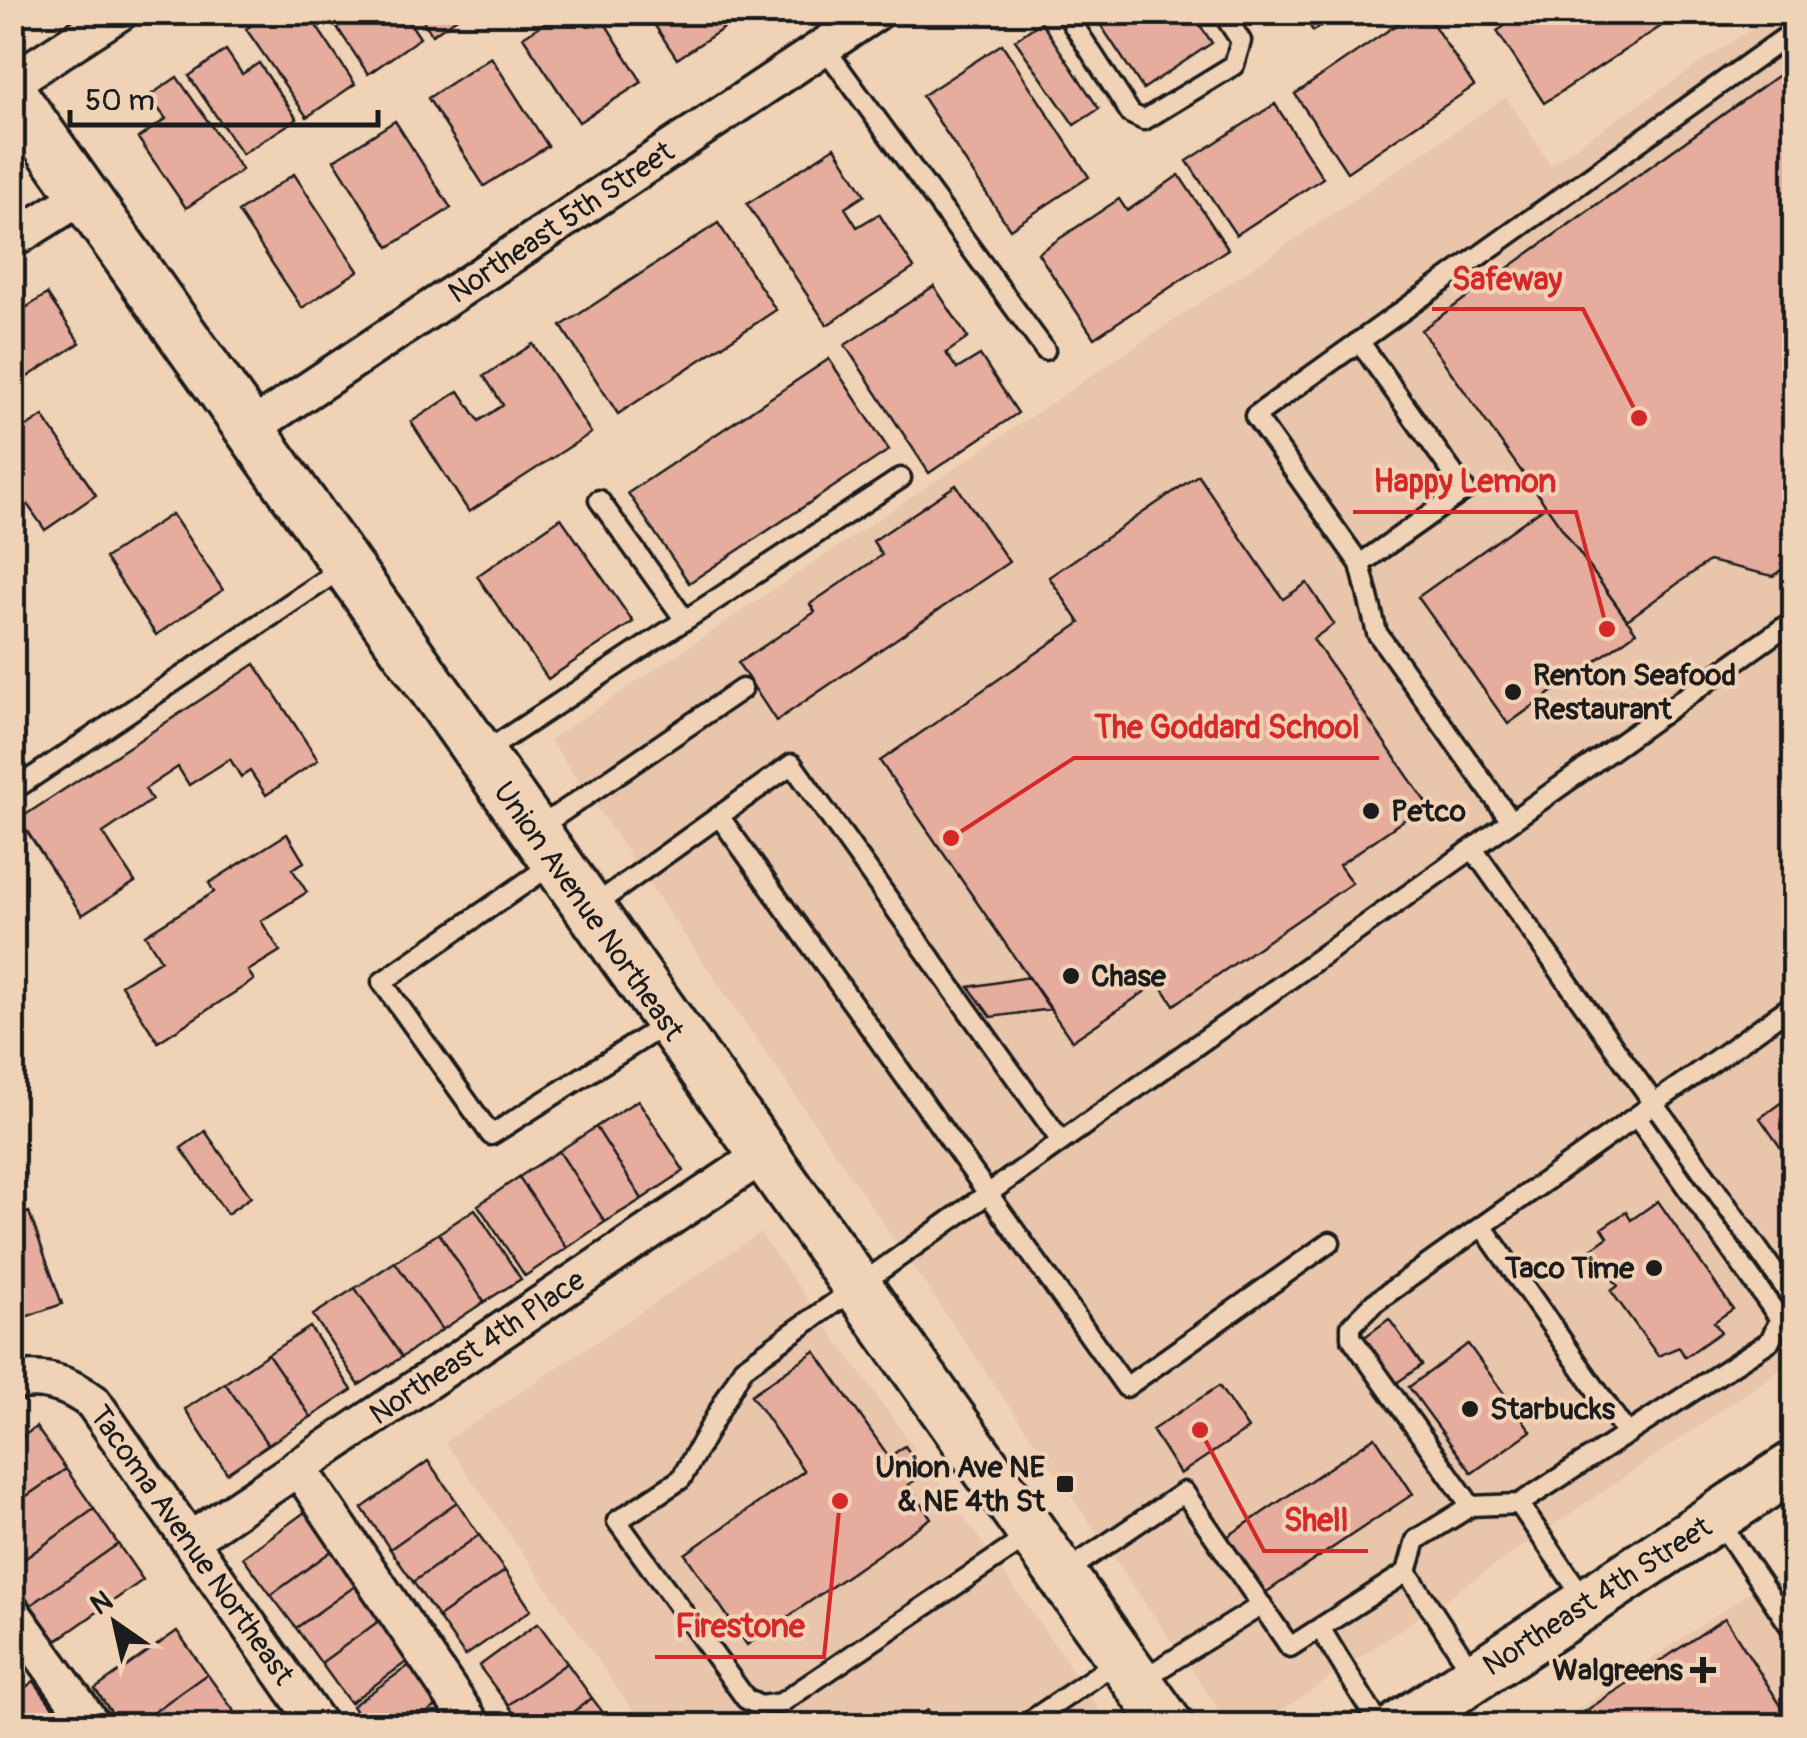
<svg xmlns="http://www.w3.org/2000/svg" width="1807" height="1738" font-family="Pangolin,sans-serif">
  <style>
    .built { fill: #e9c5ac }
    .building { fill: #e6ad9f; stroke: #1c1c1c; stroke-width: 2.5 }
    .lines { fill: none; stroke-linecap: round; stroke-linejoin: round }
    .lane-casing { stroke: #1c1c1c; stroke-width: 25 }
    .street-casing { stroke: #1c1c1c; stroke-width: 42 }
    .secondary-casing { stroke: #1c1c1c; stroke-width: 55 }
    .lane { stroke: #f0d3b6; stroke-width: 18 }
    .street { stroke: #f0d3b6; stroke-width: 35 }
    .secondary { stroke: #f0d3b6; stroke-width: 48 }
    .poi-dot { fill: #1c1c1c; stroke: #f0d3b6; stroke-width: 4 }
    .labels { text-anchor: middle; stroke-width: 8; stroke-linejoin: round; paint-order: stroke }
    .street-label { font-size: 30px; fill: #1c1c1c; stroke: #f0d3b6 }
    .poi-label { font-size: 30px; font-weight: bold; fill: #1c1c1c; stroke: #f0d3b6; text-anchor: start }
    .leader { fill: none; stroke: #d62828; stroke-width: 4 }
    .callout-dot { fill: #d62828; stroke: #f0d3b6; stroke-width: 4 }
    .callout-label { font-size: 32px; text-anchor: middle; font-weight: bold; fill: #d62828; stroke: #f0d3b6; stroke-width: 8; stroke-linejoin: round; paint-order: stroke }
  </style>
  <rect width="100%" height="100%" fill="#f0d3b6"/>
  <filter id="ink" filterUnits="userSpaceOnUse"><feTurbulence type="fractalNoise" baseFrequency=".01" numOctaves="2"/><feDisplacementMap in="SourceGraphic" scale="20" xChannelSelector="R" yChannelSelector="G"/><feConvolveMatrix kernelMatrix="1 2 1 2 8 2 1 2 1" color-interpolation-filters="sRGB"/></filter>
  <g filter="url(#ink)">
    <path class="built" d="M1775 13H1794V1361L1261 1725 1227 1722 550 740 1506 97 1550 164Z
      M760 1233 1046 1632 1110 1725H643L445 1442Z
      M1780 1571 1794 1592V1725L1554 1726Z"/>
    <path class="building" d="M269 12H307L355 84 307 117 246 29Z
      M327 12H403L420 38 368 74Z
      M418 12H466L432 35Z
      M561 12H598L642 82 579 122 523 37Z
      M646 12H736L739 18 677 59Z
      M1092 12H1191L1212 43 1143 89Z
      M1301 12H1343L1313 31Z
      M1415 12H1425L1474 86 1347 172 1295 94Z
      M1526 12H1664L1669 21 1544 103 1497 31Z
      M1041 22 1099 109 1074 125 1015 40Z
      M1002 44 1089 177 1010 229 922 96Z
      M226 50 242 74 259 63 297 119 242 154 189 76Z
      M491 57 548 146 484 186 428 98Z
      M1794 64V561L1773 576 1709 561 1627 620 1421 330Z
      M177 77 242 170 186 208 138 138 166 119 149 96Z
      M1275 104 1323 178 1236 235 1187 161Z
      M395 121 451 208 389 247 334 160Z
      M835 147 865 195 845 208 857 227 879 214 914 268 827 325 747 204Z
      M294 174 358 271 302 308 238 212Z
      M1179 175 1228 249 1094 338 1038 253 1119 199 1127 211Z
      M718 223 776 310 618 414 561 326Z
      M934 286 968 338 946 353 957 369 980 355 1018 413 929 473 845 345Z
      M47 294 80 343 12 387V317Z
      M533 344 591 433 469 512 411 422 459 391 479 421 503 405 484 376Z
      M829 359 889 450 689 583 628 493Z
      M43 416 96 495 45 530 12 482V437Z
      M1198 475 1283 599 1307 583 1334 624 1313 639 1427 804 1339 865 1352 883 1174 1005 1159 982 1072 1041 880 761 1080 623 1049 577Z
      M956 485 1009 562 776 721 738 663 815 612 810 604 882 555 873 541Z
      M1546 506 1636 632 1508 724 1418 597Z
      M172 514 223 590 156 635 105 558Z
      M561 518 633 622 548 679 477 576Z
      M255 664 318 760 266 795 250 771 241 777 230 759 189 785 178 767 145 789 152 800 103 833 135 882 82 915 19 819Z
      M287 834 304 862 292 869 307 892 261 921 280 951 248 971 254 980 158 1042 121 985 161 960 145 935 214 892 209 883Z
      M1029 977 1051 1009 991 1017 969 987Z
      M1794 1093V1167L1760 1118Z
      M638 1100 684 1171 642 1199 596 1127Z
      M596 1127 642 1199 605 1222 559 1151Z
      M205 1131 251 1197 227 1214 181 1148Z
      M559 1151 605 1222 567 1248 519 1177Z
      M519 1177 567 1248 525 1276 478 1205Z
      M1658 1201 1733 1309 1714 1322 1721 1332 1685 1357 1679 1347 1658 1356 1611 1291 1618 1286 1591 1249 1608 1237 1602 1228 1626 1212 1631 1220Z
      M475 1209 521 1279 484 1302 439 1233Z
      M29 1212 62 1304 17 1320 12 1306V1218Z
      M439 1233 484 1302 442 1330 395 1262Z
      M395 1262 442 1330 402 1357 355 1288Z
      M355 1288 402 1357 359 1385 313 1315Z
      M1389 1319 1422 1365 1395 1384 1362 1339Z
      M310 1327 352 1390 311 1417 268 1354Z
      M1468 1344 1531 1431 1472 1473 1409 1387Z
      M815 1351 889 1457 905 1446 924 1474 908 1485 931 1518 747 1645 685 1554 804 1471 751 1395Z
      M268 1354 311 1417 268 1445 225 1383Z
      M225 1383 268 1445 227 1473 185 1409Z
      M1219 1386 1248 1429 1180 1474 1152 1430Z
      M36 1427 66 1469 12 1506V1444Z
      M1375 1437 1413 1494 1250 1603 1212 1547Z
      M428 1461 457 1502 390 1549 362 1508Z
      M66 1469 94 1509 12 1568V1506Z
      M457 1502 479 1535 413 1582 390 1549Z
      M94 1509 118 1544 31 1605 12 1579V1568Z
      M305 1512 333 1550 271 1595 243 1557Z
      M479 1535 505 1571 438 1617 413 1582Z
      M118 1544 143 1580 56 1641 31 1605Z
      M333 1550 358 1584 296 1628 271 1595Z
      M505 1571 531 1610 465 1656 438 1617Z
      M358 1584 383 1618 321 1663 296 1628Z
      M383 1618 412 1658 350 1703 321 1663Z
      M1725 1618 1794 1726H1563Z
      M538 1623 567 1663 508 1705 479 1666Z
      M177 1631 207 1674 134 1726H121L95 1689Z
      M414 1662 442 1702 408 1726H365L352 1706Z
      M567 1663 592 1698 554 1726H523L508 1705Z
      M207 1674 234 1711 214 1726H134Z
      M34 1681 64 1723 60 1726H12V1697Z
      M592 1698 613 1726H554Z
      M442 1702 459 1726H408Z
      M928 1710 939 1726H904Z"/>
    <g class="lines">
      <defs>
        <path id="lane" d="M1065 12 1131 114 1144 120 1234 65 1241 41 1222 12
          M824 47 1045 350
          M1359 341 1465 490 1360 564
          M599 500 685 620
          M483 753 901 478
          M12 791 344 567
          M719 816 1126 1387 1330 1242
          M1511 821 1377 633 1360 564 1255 416 1794 31
          M537 829 742 689
          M1473 849 1794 1300
          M554 863 382 982 491 1135 666 1024
          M592 907 792 764 1061 1141
          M1482 1226 1627 1434
          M1519 1504 1587 1603
          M1471 1506 1351 1337V1326L1374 1303 1794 1004
          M1719 1521 1794 1632
          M1029 1536 781 1703 760 1706 746 1699 617 1521 681 1479 743 1368 1794 620
          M1407 1572 1475 1676
          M1064 1573 1184 1492 1290 1647 1407 1572 1416 1540 1471 1506 1519 1504 1770 1341 1780 1319 1637 1117
          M1320 1628 1380 1726
          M1138 1682 1262 1605
          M1023 1726 1118 1661"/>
        <path id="street" d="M12 82 120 12
          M12 240 84 195
          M247 431 876 12
          M12 1382C43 1375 69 1384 93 1402L319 1726
          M298 1467 473 1726
          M192 1539 763 1155
          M12 1613 93 1726"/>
        <path id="secondary" d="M12 94 1169 1726
          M1400 1726 1794 1466"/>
      </defs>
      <use href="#lane" class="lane-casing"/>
      <use href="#street" class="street-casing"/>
      <use href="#secondary" class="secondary-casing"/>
      <use href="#lane" class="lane"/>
      <use href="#street" class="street"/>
      <use href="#secondary" class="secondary"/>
    </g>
  </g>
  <g class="poi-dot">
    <circle cx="1513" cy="692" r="10"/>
    <circle cx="1371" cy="811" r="10"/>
    <circle cx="1071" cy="976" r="10"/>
    <circle cx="1654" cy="1268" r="10"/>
    <circle cx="1470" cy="1409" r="10"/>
    <rect x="1055" y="1474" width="20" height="20" rx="5"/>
    <path d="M1698 1655h10v10h10v10h-10v10h-10v-10h-10v-10h10z"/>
  </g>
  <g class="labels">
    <g class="street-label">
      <text transform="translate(561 222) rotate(-34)" y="10">Northeast 5th Street</text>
      <text transform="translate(589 911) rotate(55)" y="10">Union Avenue Northeast</text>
      <text transform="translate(477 1347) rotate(-34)" y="10">Northeast 4th Place</text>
      <text transform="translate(192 1545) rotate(55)" y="10">Tacoma Avenue Northeast</text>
      <text transform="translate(1597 1596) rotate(-33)" y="10">Northeast 4th Street</text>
    </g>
    <g class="poi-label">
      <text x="1533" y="685">Renton Seafood<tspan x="1533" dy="34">Restaurant</tspan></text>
      <text x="1391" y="821">Petco</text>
      <text x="1091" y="986">Chase</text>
      <text x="1634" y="1278" text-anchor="end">Taco Time</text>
      <text x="1490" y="1419">Starbucks</text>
      <text x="1045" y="1477" text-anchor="end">Union Ave NE<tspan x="1045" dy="34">&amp; NE 4th St</tspan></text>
      <text x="1683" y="1680" text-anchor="end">Walgreens</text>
    </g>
  </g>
  <path class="leader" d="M1639 418L1583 309H1432M1607 629L1576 512H1353M951 838L1074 758H1379M1200 1430L1264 1551H1368M840 1501L824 1657H655"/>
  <g class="callout-dot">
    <circle cx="1639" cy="418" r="10"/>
    <circle cx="1607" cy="629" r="10"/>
    <circle cx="951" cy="838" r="10"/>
    <circle cx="1200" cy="1430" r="10"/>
    <circle cx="840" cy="1501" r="10"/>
  </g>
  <g class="callout-label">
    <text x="1507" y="290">Safeway</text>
    <text x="1465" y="492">Happy Lemon</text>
    <text x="1227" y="738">The Goddard School</text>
    <text x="1316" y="1531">Shell</text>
    <text x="740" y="1637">Firestone</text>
  </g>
  <rect width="1807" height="1738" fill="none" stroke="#f0d3b6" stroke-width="50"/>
  <rect x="25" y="25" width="1757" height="1688" fill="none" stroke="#1c1c1c" stroke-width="4" filter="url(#ink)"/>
  <g transform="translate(115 1623) rotate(326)" stroke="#f0d3b6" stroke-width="8" paint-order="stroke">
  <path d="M0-8L18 38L0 25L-18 38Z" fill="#1c1c1c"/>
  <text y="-15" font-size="28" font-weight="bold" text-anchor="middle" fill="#1c1c1c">N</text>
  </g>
  <path d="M70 110v15h308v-15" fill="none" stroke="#1c1c1c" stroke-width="5"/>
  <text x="85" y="110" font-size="30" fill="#1c1c1c" stroke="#f0d3b6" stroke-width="8" paint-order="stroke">50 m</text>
</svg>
